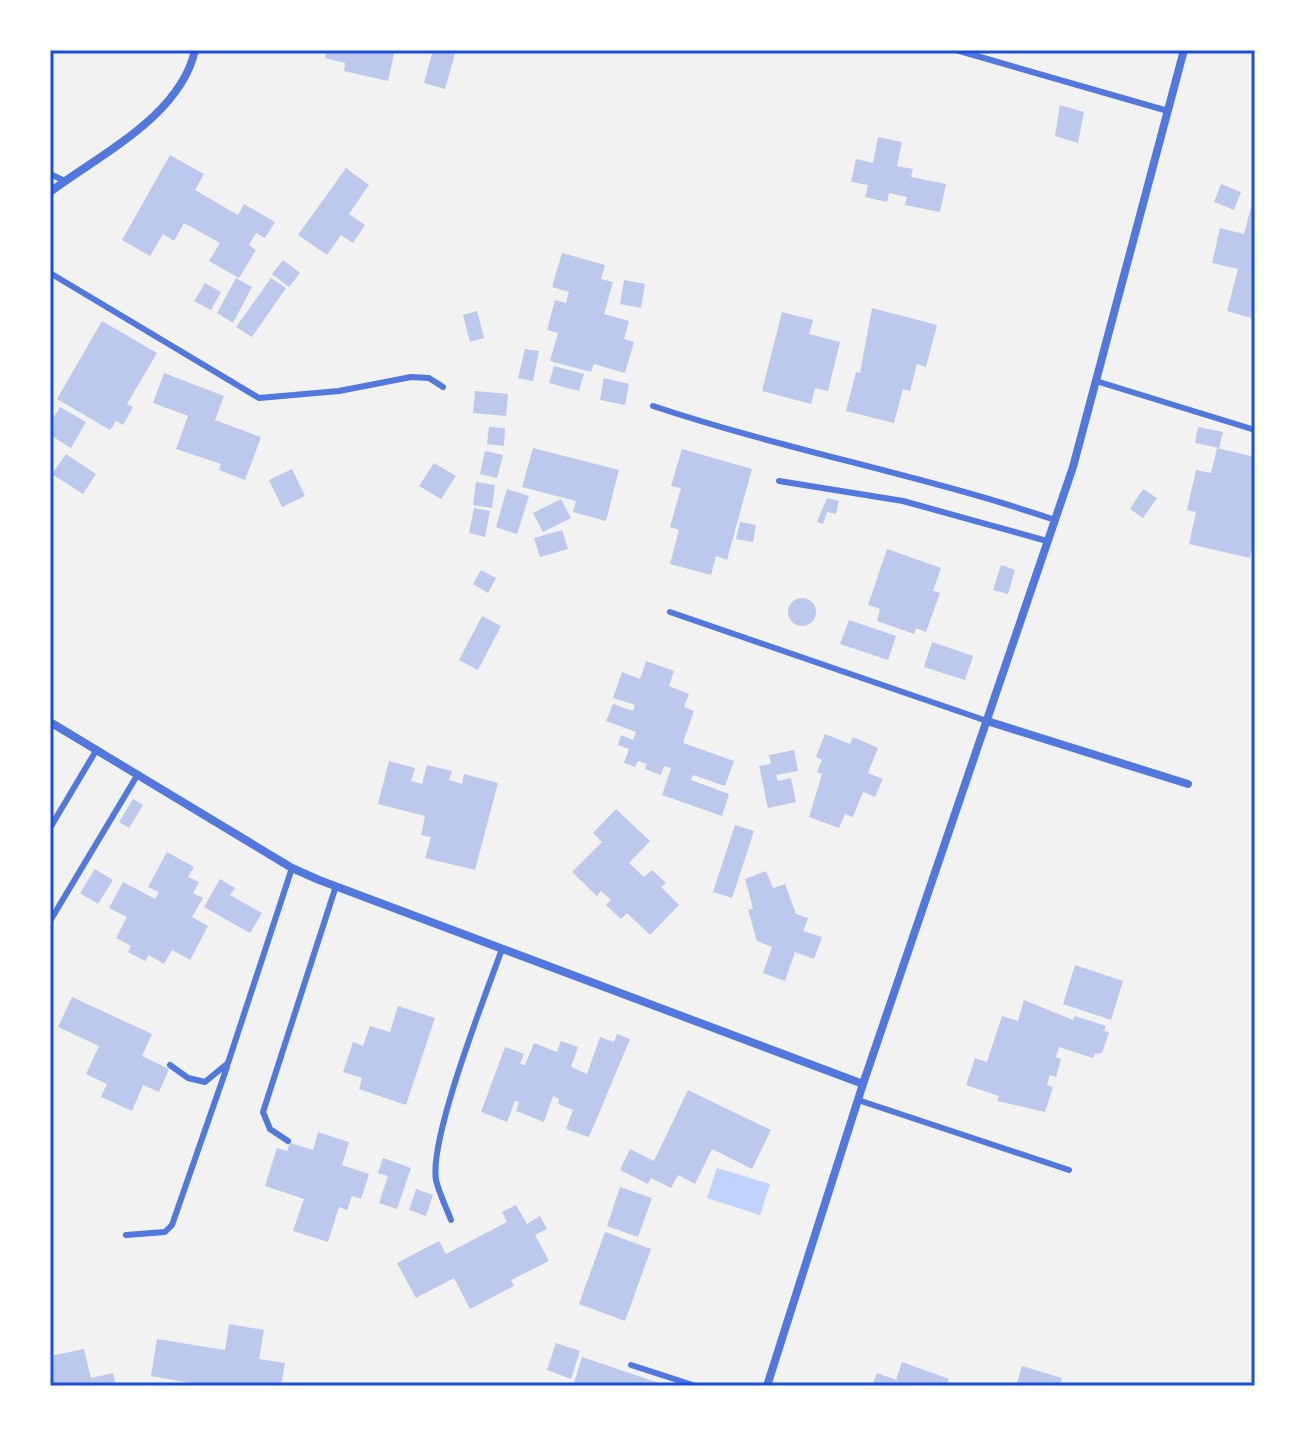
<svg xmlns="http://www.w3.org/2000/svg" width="1305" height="1436" font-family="Cabin,sans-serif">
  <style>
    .water { fill: #bfd3fe }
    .building { fill: #bdc9ec }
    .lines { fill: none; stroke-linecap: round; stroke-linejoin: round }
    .service { stroke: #5277de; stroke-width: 6 }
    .minor { stroke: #5277de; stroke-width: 8 }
    .neatline { fill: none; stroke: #1d4ed8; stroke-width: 3 }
  </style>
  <rect width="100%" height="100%" fill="#f2f2f2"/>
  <path class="water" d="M717 1168 770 1184 760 1215 707 1198Z"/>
  <path class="building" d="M327 50H395L388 81 344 71 345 63 325 58Z
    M433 50 455 54 445 89 424 83Z
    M1060 105 1084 112 1078 143 1055 136Z
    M878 137 902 142 897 166 913 169 911 177 946 184 940 212 905 205 907 197 889 193 887 202 865 197 868 185 851 182 856 159 873 163Z
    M170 155 204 174 195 190 238 215 244 204 275 222 265 238 256 233 249 245 256 250 239 278 209 261 220 243 184 223 174 241 163 234 150 256 122 240Z
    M346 168 369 185 349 214 365 225 353 243 341 235 327 255 298 235Z
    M1221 184 1241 192 1234 210 1214 202Z
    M1254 196H1255V319L1227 311 1238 269 1212 263 1220 228 1244 234Z
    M562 253 605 265 601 279 613 282 604 314 629 321 624 339 634 342 625 373 594 364 591 372 550 361 558 333 547 330 555 300 566 303 569 292 552 287Z
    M283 260 300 273 289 287 272 274Z
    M236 278 252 287 233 323 217 313Z
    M271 278 286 288 252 337 236 327Z
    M624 280 645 284 641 308 620 304Z
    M205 283 221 292 211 310 194 301Z
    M872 308 937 325 926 367 917 364 910 391 903 389 894 423 846 411 856 372 860 373Z
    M477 311 484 338 470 342 463 315Z
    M782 312 813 320 809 334 840 342 828 391 815 388 811 404 762 391Z
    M102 321 157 353 127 404 133 407 123 425 116 421 110 430 57 399Z
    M525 349 539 351 533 381 518 378Z
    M554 366 584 374 579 391 549 383Z
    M164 373 224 396 215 420 261 437 245 480 219 470 221 464 176 449 188 416 153 403Z
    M604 378 629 384 625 405 600 400Z
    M475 391 508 394 506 416 473 413Z
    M60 407 86 422 71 448 50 435V424Z
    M489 427 505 428 504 446 487 444Z
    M1198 427 1223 432 1219 448 1195 443Z
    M533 448 619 470 606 521 573 512 576 501 522 487Z
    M1217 448 1255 457V534L1250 558 1189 544 1196 512 1187 510 1196 470 1211 473Z
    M682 449 752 469 727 560 716 556 711 575 670 564 679 530 670 527 681 488 671 486Z
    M485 451 503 455 497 478 480 474Z
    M66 454 96 474 83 494 52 474Z
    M434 463 456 476 441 499 419 486Z
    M292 469 305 496 282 507 269 480Z
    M476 482 495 485 492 508 473 505Z
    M507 489 529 496 517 534 496 527Z
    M1143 489 1157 498 1143 518 1130 509Z
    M827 498 839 501 836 514 827 512 823 524 817 522Z
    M561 499 571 518 543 532 533 513Z
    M474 508 490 511 485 537 469 533Z
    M740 522 756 525 753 542 736 539Z
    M562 530 568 549 540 557 534 538Z
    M887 549 941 568 933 591 940 593 926 632 916 628 914 634 877 621 880 609 868 605Z
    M1001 565 1015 570 1008 594 993 590Z
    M481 570 496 578 488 593 473 584Z
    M788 612a14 14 0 1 1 28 0a14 14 0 1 1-28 0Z
    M482 616 501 626 478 670 459 660Z
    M849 620 896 636 888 660 840 644Z
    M932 642 973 656 965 680 924 667Z
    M646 661 674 671 669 686 689 694 684 707 694 711 683 743 734 761 725 786 693 775 691 780 729 794 722 816 662 795 671 768 664 766 661 775 645 769 647 764 638 761 635 767 624 763 629 749 618 745 621 735 633 740 636 732 606 721 613 704 633 711 635 705 613 698 622 672 640 679Z
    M825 734 850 744 853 737 878 748 868 773 883 779 875 797 863 792 853 817 845 814 839 828 809 817 822 774 817 772 822 760 816 757Z
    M794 750 798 771 776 775 778 781 791 778 796 802 768 808 759 766 771 764 769 755Z
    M389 761 415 768 411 781 422 784 427 765 452 771 449 780 462 784 464 774 498 783 475 870 425 858 431 837 421 835 425 816 378 804Z
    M133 799 143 805 129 828 119 822Z
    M616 809 650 841 629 863 644 877 652 870 666 883 661 887 679 905 650 935 627 913 621 919 606 905 611 900 601 891 597 896 572 872 602 842 593 833Z
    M735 825 754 831 732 898 713 892Z
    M167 852 194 867 188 877 199 882 193 893 203 898 192 917 208 926 190 960 172 950 164 964 149 955 145 961 128 952 131 946 116 938 127 917 109 908 123 882 155 899 159 892 148 887Z
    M95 869 113 880 98 904 80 893Z
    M766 871 773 888 785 884 796 914 808 918 803 931 822 937 814 959 795 952 785 981 763 973 772 947 757 941 748 910 753 908 745 879Z
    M220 879 235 888 230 895 262 913 250 933 204 907Z
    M1075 965 1123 981 1111 1020 1063 1004Z
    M72 997 152 1034 142 1056 169 1069 159 1092 143 1085 132 1111 101 1097 107 1084 86 1074 99 1046 58 1027Z
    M1024 1000 1073 1020 1075 1016 1106 1026 1104 1031 1109 1032 1102 1053 1095 1054 1093 1058 1059 1047 1056 1057 1061 1059 1056 1077 1050 1075 1047 1085 1053 1087 1045 1112 997 1101 999 1096 966 1085 975 1058 987 1062 1002 1016 1018 1021Z
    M398 1006 435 1018 406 1105 359 1089 362 1078 343 1072 353 1042 363 1046 370 1026 390 1032Z
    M617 1034 630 1039 589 1137 566 1129 573 1110 558 1104 559 1099 553 1096 544 1122 516 1111 519 1102 515 1101 507 1122 481 1112 505 1047 524 1054 520 1064 525 1065 534 1043 557 1052 561 1041 578 1047 571 1067 587 1074 600 1037 614 1042Z
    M688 1090 771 1130 752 1169 712 1149 695 1184 678 1175 671 1188 651 1178 648 1184 620 1170 630 1149 654 1161Z
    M318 1132 349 1142 342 1165 369 1174 361 1199 352 1196 347 1210 339 1207 328 1242 293 1231 304 1199 265 1186 277 1148 287 1151 290 1143 313 1150Z
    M383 1158 411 1168 397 1209 379 1203 388 1176 378 1173Z
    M620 1187 652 1198 638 1237 607 1226Z
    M416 1189 433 1195 426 1216 409 1210Z
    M516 1205 527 1224 540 1216 547 1229 535 1235 549 1261 511 1280 514 1286 470 1309 454 1278 416 1298 397 1263 439 1241 446 1254 507 1222 502 1212Z
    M605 1232 651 1249 625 1321 579 1304Z
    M229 1324 264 1330 259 1359 285 1363 281 1386H208L151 1376 157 1339 225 1350Z
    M556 1343 580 1351 571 1379 547 1370Z
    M84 1349 91 1378 113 1373 116 1386H50V1356Z
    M582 1357 665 1385V1386H573Z
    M902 1362 949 1379 946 1386H872L877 1373 896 1380Z
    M1022 1366 1062 1378 1060 1386H1016Z"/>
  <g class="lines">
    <path class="service" d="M956 50 1168 111
      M50 174 65 181
      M50 273 259 398 339 391 411 377 429 378 443 387
      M1096 381 1255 430
      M653 406C785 450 923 475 1055 520
      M779 481 903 501 1047 541
      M670 612 987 721
      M50 828 97 749
      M50 921 138 774
      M170 1065 188 1078 205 1082 228 1063 292 868
      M858 1100 1069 1170
      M288 1141 270 1129 263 1112 336 886
      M451 1220C446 1207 439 1193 436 1180 429 1138 486 994 502 949
      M126 1235 165 1232 172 1225 227 1067
      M631 1365 696 1386"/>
    <path class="minor" d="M50 192C101 154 181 115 195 50
      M987 721 1188 784
      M50 722 292 868 319 880 863 1084
      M767 1386 863 1084 1073 467 1184 50"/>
  </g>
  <rect width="1305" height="1436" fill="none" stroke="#ffffff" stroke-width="104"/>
  <rect x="52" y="52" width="1201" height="1332" class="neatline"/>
</svg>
